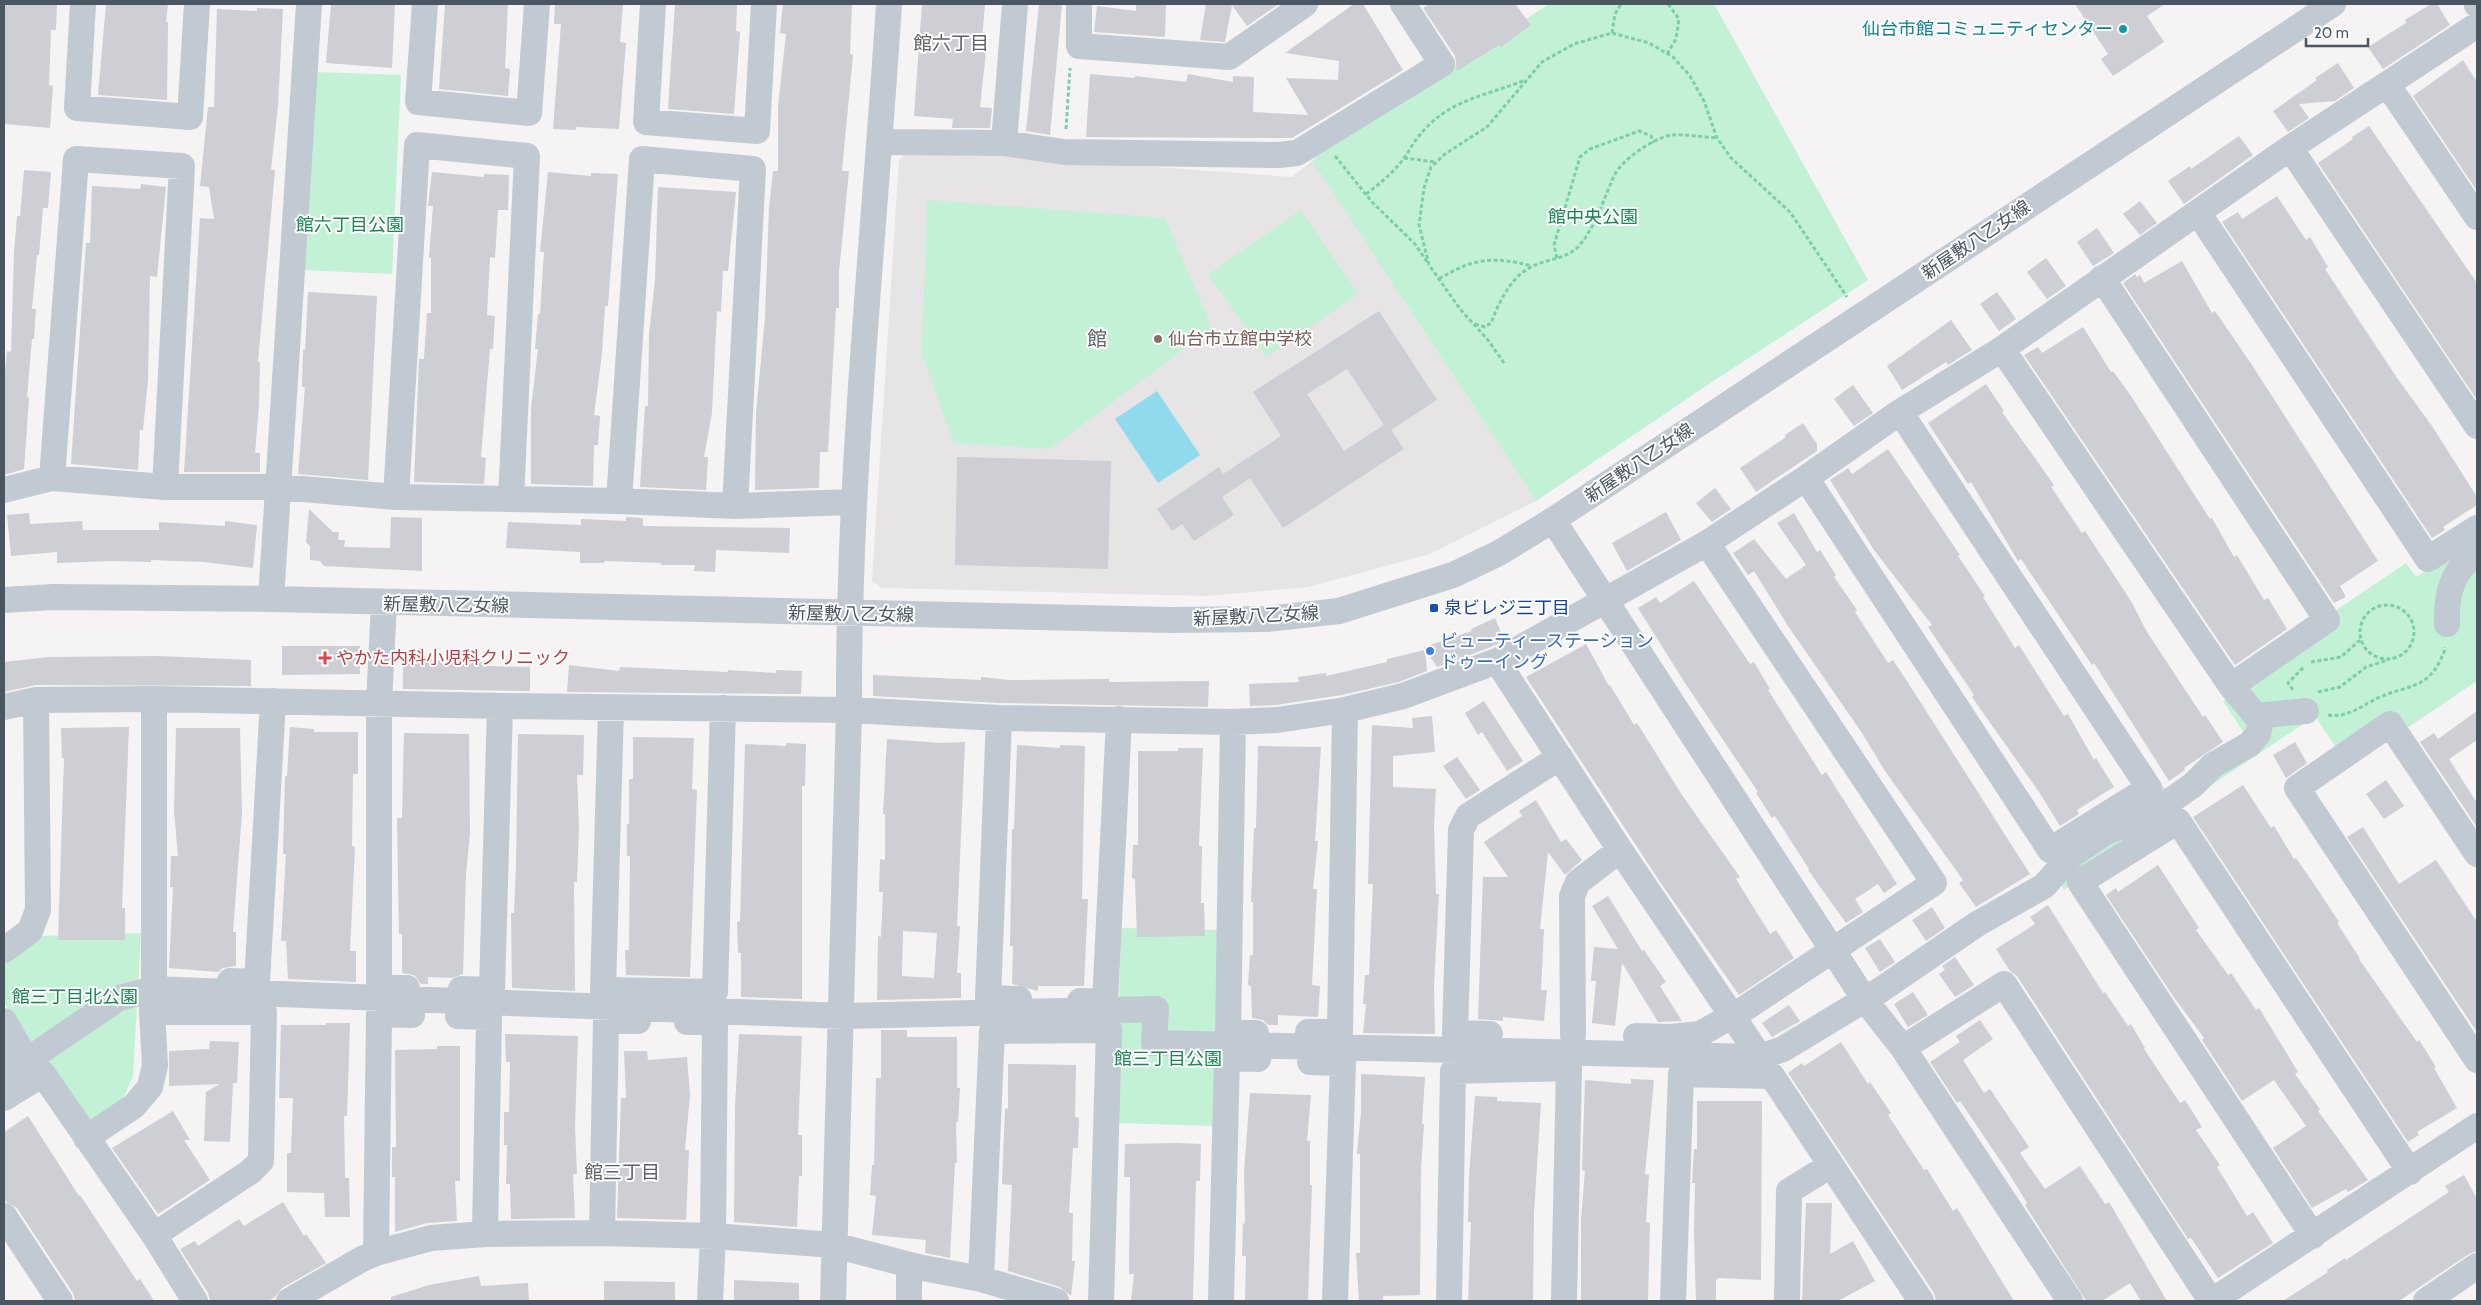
<svg xmlns="http://www.w3.org/2000/svg" width="2481" height="1305" font-family="Cabin,'Noto Sans JP',sans-serif">
  <style>
    .education { fill: #e6e4e5 }
    .green { fill: #c3f1d5 }
    .water { fill: #90daee }
    .building { fill: #cdcfd5; fill-rule: evenodd }
    .lines { fill: none; stroke-linecap: round; stroke-linejoin: round }
    .path { stroke: #7ad0a6; stroke-width: 3; stroke-dasharray: 4 2.5; stroke-linecap: butt }
    .minor { stroke: #c1cad2; stroke-width: 26 }
    .culture-dot { fill: #0f9aa8; stroke: #fff; stroke-width: 2 }
    .education-dot { fill: #8d6e63; stroke: #fff; stroke-width: 2 }
    .transit-dot { fill: #1a4fb4; stroke: #fff; stroke-width: 2 }
    .shop-dot { fill: #3f7fe0; stroke: #fff; stroke-width: 2 }
    .health-dot { fill: #e0444e; stroke: #fff; stroke-width: 2 }
    .labels { text-anchor: middle; stroke-width: 4; stroke-linejoin: round; paint-order: stroke }
    .culture-label { font-size: 18px; fill: #0d838f; stroke: #fff; text-anchor: end }
    .park-label { font-size: 18px; fill: #17864f; stroke: #fff }
    .street-label { font-size: 18px; fill: #4a5661; stroke: #fff }
    .education-label { font-size: 18px; fill: #785e54; stroke: #fff; text-anchor: start }
    .transit-label { font-size: 18px; fill: #164399; stroke: #fff; text-anchor: start }
    .shop-label { font-size: 18px; fill: #366cbe; stroke: #fff; text-anchor: start }
    .health-label { font-size: 18px; fill: #be3a42; stroke: #fff; text-anchor: start }
    .neighbourhood-label { font-size: 19px; fill: #5f6368; stroke: #fff }
    .quarter-label { font-size: 20px; fill: #5f6368; stroke: #fff }
  </style>
  <rect width="100%" height="100%" fill="#f5f3f3"/>
  <path class="education" d="M910 149 1292 177 1312 161 1536 501 1430 554 1308 587 1206 596 882 588 872 581 899 160Z"/>
  <path class="green" d="M1549 4H1714L1868 280 1706 386 1536 501 1312 161 1325 149Z
    M316 72 401 75 392 274 302 270Z
    M927 200 1165 218 1212 328 1050 449 954 443 922 354Z
    M1301 210 1358 294 1266 357 1208 274Z
    M2477 537V681L2407 728 2339 752 2315 716 2173 811 2176 815 2064 890 2049 860 2162 785 2166 790 2246 736 2223 701 2339 624 2332 613 2406 563 2416 577Z
    M1121 928 1221 930 1216 1126 1116 1123Z
    M141 933 133 1076 122 1101 90 1122 48 1062 4 1090 31 1047 4 1002V959L38 936Z"/>
  <path class="water" d="M1157 391 1200 455 1158 483 1115 419Z"/>
  <path class="building" d="M4 4H57L56 30H51L49 85 53 86 50 128 4 124Z
    M106 4H168L166 22H168L167 100 98 95Z
    M331 4H395L392 68 326 63Z
    M445 4H508L505 68 510 69 508 96 439 89Z
    M555 4H623L620 42 626 43 619 129 576 127V130L553 129 561 24H554Z
    M675 4H737L736 31 740 32 734 114 668 109Z
    M783 4H852L850 54 853 55 842 171H849L839 272V308H836L828 452H820L819 488 755 490 756 413 765 317 769 208 773 171H778V106L786 34 780 33Z
    M922 4H985L981 52H986L980 107 992 108 990 128H952L953 119 914 116Z
    M1039 4H1062L1050 135 1026 131Z
    M1136 4H1166L1165 37 1094 32 1097 6 1136 11Z
    M1206 4H1279L1247 26 1232 5 1225 42 1200 40Z
    M1354 4H1363L1403 70 1292 138 1086 137 1090 74 1135 78V76L1186 82 1188 74 1233 82V76L1254 77 1253 112 1308 115 1286 78 1338 80 1339 61 1285 53Z
    M1429 4H1515L1531 25 1501 47 1499 45 1457 71 1455 56 1423 8Z
    M2075 4H2165L2147 16 2164 42 2113 76 2101 59 2108 54Z
    M2431 4H2437L2450 25 2383 69 2368 47 2406 23 2405 20Z
    M257 8 283 9 278 106 271 170H275L258 362H260L259 405 255 453H260V472H184L200 218 214 219 209 187 200 186 208 107H214L217 9 257 11Z
    M2463 60 2477 82V191L2413 96Z
    M2338 63 2354 88 2335 101 2299 104 2309 118 2288 132 2273 111 2317 80 2315 78Z
    M2369 126 2477 283V400L2318 163 2353 139 2352 137Z
    M2239 136 2253 155 2184 204 2168 181 2190 166 2191 169Z
    M24 170 51 172 48 208H43L39 255H37L32 309H36L34 339H32L27 397 29 398 24 469 4 475V382L7 351 11 352 14 253 17 216H20Z
    M432 172 484 177V174L509 175 508 210H498L495 258 490 257 487 315 495 316 493 349H490L481 457 486 458 484 484 414 482 419 359H424L427 313H431V258H429L433 206H428Z
    M548 172 591 176V173L618 174 608 306H605L602 353 594 415 600 416 598 445H594L593 486 531 484V408L538 349H535L538 314H540L544 252H540Z
    M141 184 166 187 157 277 150 276 148 380 143 430H140L138 470 71 464 86 243H90L92 186 140 189Z
    M658 187 736 192 728 271H723L721 312 717 311 712 413 704 457H708L706 490 640 487 645 406H648L649 334 655 280Z
    M2277 196 2306 240 2310 237 2328 267 2325 269 2397 378 2432 426 2477 497V505L2443 527 2445 530 2432 538 2222 222 2238 212 2242 219Z
    M2140 201 2157 223 2140 235 2123 214Z
    M2097 228 2114 253 2093 266 2077 242Z
    M2046 258 2066 286 2047 299 2027 272Z
    M2182 261 2212 313 2215 311 2252 365 2378 561 2340 586 2346 597 2334 603 2123 283 2135 274 2137 277 2140 275 2144 283Z
    M308 292 377 296 368 480 298 474 305 387H302L303 350H305Z
    M1997 292 2016 319 1999 331 1980 304Z
    M1379 311 1437 400 1391 430 1404 449 1283 528 1250 478 1222 497 1234 515 1194 541 1182 524 1172 531 1157 509 1219 467 1223 474 1281 436 1253 392ZM1347 369 1384 425 1344 451 1307 394Z
    M1951 320 1972 350 1948 365 1946 362 1902 390 1887 366Z
    M2083 327 2111 372 2113 371 2131 396 2210 519 2212 518 2234 557 2237 555 2264 600 2268 598 2287 629 2235 665 2024 355 2038 347 2042 353Z
    M1986 384 2004 411 2002 412 2054 485 2051 487 2082 533 2085 531 2131 601 2147 632 2203 717 2205 715 2223 742 2184 768 2185 770 2169 781 2094 663 2092 665 2021 559 2018 561 1971 482 1968 484 1928 423Z
    M1853 385 1873 413 1854 426 1834 399Z
    M1803 423 1817 444V451L1756 492 1740 468 1786 437 1785 435Z
    M1888 449 1960 555 1958 556 1985 596 1983 597 2015 648 2019 645 2064 716 2068 714 2094 760 2096 758 2114 787 2077 810 2079 814 2060 826 2039 792 1972 697 1974 695 1928 627 1932 625 1874 550 1830 480 1848 468 1852 474Z
    M957 457 1111 461 1108 569 955 565Z
    M1715 488 1731 509 1712 522 1696 503Z
    M309 509 333 532H339L338 540H345L344 547 390 548 391 517 422 518V571L324 566 320 561 310 560V546L306 542Z
    M1666 512 1681 540 1627 571 1612 543Z
    M29 513 30 524 82 521 83 530H159V522L225 526V521L257 525 253 568 203 562 151 560V562L111 561 57 563V552L11 556 7 515Z
    M1794 513 1817 552 1820 550 1836 575 1834 577 1857 610 1855 612 1888 663 1893 660 1907 681 2030 874 1976 907 1959 883 1963 880 1885 771 1862 733 1788 626 1754 571 1748 575 1733 553 1754 539 1786 579 1806 565 1777 523Z
    M626 517 643 518V526L790 528 789 553 716 550 715 572 694 571 695 565H661V563L605 561 604 563H580V552L506 548 508 522 581 525V519L626 521Z
    M1694 581 1750 664 1754 662 1770 689 1768 690 1797 736 1822 775 1826 772 1897 884 1884 893 1878 884 1855 899 1863 912 1846 923 1808 870 1809 869 1775 816 1772 818 1756 793 1758 792 1685 683 1638 608 1656 597 1660 603Z
    M1495 618 1504 640 1491 647 1437 667 1424 647 1472 631 1471 629Z
    M1586 644 1609 686 1610 685 1634 725 1637 723 1682 795 1740 877 1736 879 1770 934 1776 930 1794 958 1739 995 1660 882 1526 677Z
    M282 646H360V674L282 675Z
    M1425 650 1427 671 1399 682 1342 695 1276 705 1250 706 1249 684 1299 682 1298 677 1326 673V676L1387 662V659Z
    M159 656 251 660V686L36 685 4 692V662L49 657Z
    M403 660 486 662V666L530 667V691L403 689Z
    M569 665 619 671 620 667 728 672V670L776 673V670L802 671 801 694 567 692Z
    M873 675 981 680V677L1009 680 1109 679V682L1209 681 1208 707 1000 703 873 696Z
    M1484 701 1523 761 1507 771 1482 732 1478 735 1465 713Z
    M2477 711V740L2449 759 2477 803V827L2420 742 2434 733 2438 739Z
    M1432 716 1435 752 1393 756V787L1436 789 1434 825 1436 894H1439L1434 985 1435 1034 1363 1033 1366 1004H1363L1365 975H1369L1373 884H1368L1372 725 1413 728 1412 718Z
    M129 727 122 908H125V940H58L64 758H62L61 728Z
    M290 727 314 729V732H358V774H353L352 846 355 847 350 951H356V982L288 979 286 941H281L286 854H283L285 776H287Z
    M176 728H240L242 813 233 932H236V966L223 968 218 972 169 968 173 887H170L171 856H178L174 811Z
    M404 733 469 734 470 834 466 874 463 974 452 978 428 977V984H421L414 975 402 973V934H399L397 818H402Z
    M518 734 584 735 583 775H577L579 827 577 882H574L575 991 512 988 511 913H514L516 866Z
    M633 737 694 738 692 789 697 790 690 977 626 975 625 950H629L630 856H627V824H629V779H633Z
    M887 739 941 743 965 742 957 926H960L957 973H961V998L877 1000 878 936 881 937 883 892H879L880 859 885 860V814H883ZM903 931 937 933 934 978 902 976Z
    M2295 742 2307 763 2286 778 2273 755Z
    M786 743 806 744 805 786H802V999L741 997V953H738L737 922 740 921 745 744 786 746Z
    M1017 745 1060 748V745L1085 746 1082 899H1088L1084 986H1038V991L1012 984 1013 946H1010L1012 829H1014Z
    M1258 746 1321 747 1315 841H1318L1313 889H1317L1312 985 1320 986 1318 1017 1278 1015V1025H1268L1263 1020 1252 1018 1251 986 1248 985 1250 955H1253V902H1251L1254 828H1256Z
    M1178 748H1203L1199 846H1202L1201 903H1204L1205 936 1137 937 1135 879 1132 878 1133 845H1138V751H1178Z
    M1457 757 1480 790 1466 799 1443 766Z
    M2386 780 2404 806 2384 819 2366 794Z
    M2243 785 2271 828 2274 826 2294 859 2296 858 2314 884 2339 922 2337 923 2360 959H2359L2417 1042 2419 1040 2436 1067 2434 1068 2457 1108 2417 1132 2419 1135 2408 1142 2193 817Z
    M1536 800 1561 842 1566 839 1582 860 1565 875 1548 852 1540 929H1544L1541 990H1547L1544 1021 1503 1017V1021L1478 1019 1483 877H1508L1484 842 1522 816 1519 811Z
    M2363 827 2399 884 2436 860 2477 922V1032L2347 837Z
    M2158 865 2199 928 2196 930 2228 975 2231 973 2256 1010 2259 1008 2298 1072 2295 1074 2320 1109 2318 1111 2368 1180 2348 1192 2346 1189 2312 1208 2273 1148 2306 1126 2274 1080 2242 1101 2202 1040 2204 1038 2173 996 2106 895 2116 888 2118 892Z
    M1608 896 1642 951 1644 950 1666 982 1660 986 1682 1021 1658 1022 1622 963 1615 1026 1592 1023 1596 981H1591L1594 947 1618 949 1592 906Z
    M2048 905 2103 993 2105 992 2128 1026 2131 1024 2145 1048 2144 1049 2180 1103 2185 1100 2202 1127 2196 1130 2220 1165 2217 1167 2247 1216 2253 1212 2273 1243 2218 1278 2191 1238 2188 1239 2017 976 2010 971 1996 949 2035 924 2030 917Z
    M1932 907 1945 928 1926 941 1912 920Z
    M1880 939 1895 962 1880 972 1865 948Z
    M1955 957 1974 985 1955 997 1939 974 1945 970 1942 966Z
    M1913 992 1928 1015 1908 1027 1894 1004Z
    M1789 1005 1800 1021 1772 1037 1762 1023Z
    M1980 1020 1993 1039 1963 1060 1984 1093 1990 1089 2029 1147 2020 1153 2045 1189 2080 1166 2105 1204 2109 1202 2167 1301H2141L2130 1283 2102 1301H2086L2085 1299 2025 1205 2027 1203 2008 1172 1960 1101 1957 1103 1930 1062 1960 1042 1956 1036Z
    M326 1023H350L347 1116H344L345 1178H349L350 1217H325L324 1193 287 1192V1153H291L293 1098H279L281 1025H326Z
    M881 1030H907V1037H957V1088H960L958 1122H956L957 1163H955L950 1258 925 1253 926 1240 872 1235 876 1196 870 1195 872 1165H874L876 1078H881Z
    M505 1034 578 1036 575 1127 577 1174H573L575 1218 511 1219 510 1184H506L507 1145H504V1112H509L510 1062H506Z
    M739 1034 802 1036 798 1135H802V1176H799L797 1227 734 1222 735 1107Z
    M210 1041 239 1042 237 1083H233L230 1142 204 1141 206 1092 220 1084 169 1086V1051L209 1049Z
    M1841 1042 1868 1084 1870 1082 1891 1113 1888 1115 1924 1170 1927 1169 1953 1211 1957 1208 2014 1301H1936L1934 1293 1788 1073 1802 1063 1804 1066Z
    M437 1046H460V1181H455L457 1221 427 1223 395 1232V1177H392V1147H396L395 1050 437 1049Z
    M624 1051H647L648 1060 687 1057 690 1094 685 1150H689L686 1220 617 1218 621 1098H626Z
    M1008 1064 1076 1065 1075 1117 1079 1118 1078 1148H1073L1069 1213H1073L1072 1261H1075L1071 1296 1060 1287 1008 1271 1012 1185 1002 1184 1005 1108 1008 1109Z
    M1361 1074 1425 1077 1422 1124H1424L1421 1169 1420 1295 1383 1296V1301H1359L1356 1253H1360V1154H1357L1361 1112Z
    M1631 1079 1654 1080 1645 1174 1649 1175 1646 1222 1650 1223 1648 1301H1581V1219L1585 1171 1582 1170 1585 1080 1631 1084Z
    M1250 1093 1311 1095 1307 1141H1310V1185H1312L1308 1301H1245L1246 1256H1242L1243 1223 1245 1224 1244 1172Z
    M1475 1096 1497 1097V1101L1541 1103 1534 1213 1533 1301H1468L1471 1222H1468L1469 1176Z
    M1697 1101H1762L1761 1280 1719 1278 1716 1280V1301H1696L1694 1235 1695 1183H1692L1694 1149H1697Z
    M173 1111 190 1140H184L210 1180 158 1214 112 1148Z
    M28 1116 79 1196 80 1195 137 1281 140 1279 154 1301H75L73 1293 17 1208 6 1202 4 1198V1132Z
    M1177 1143 1201 1144 1200 1181H1196L1193 1301H1131L1134 1274H1129L1130 1177H1124L1125 1144Z
    M2464 1175 2477 1199V1251L2469 1254 2399 1301H2283L2328 1272 2327 1270 2345 1258 2346 1260 2449 1192 2445 1186Z
    M283 1202 304 1236 306 1234 326 1263 282 1288 275 1297 268 1301H210L208 1293 180 1249 195 1241 198 1246 239 1219 244 1226Z
    M1806 1203H1832L1830 1254 1853 1241 1875 1281 1838 1301H1802Z
    M479 1276 481 1286 528 1283 529 1301H391V1297L429 1285Z
    M734 1280 799 1283V1301H734Z
    M604 1281 675 1282V1301H604Z"/>
  <g class="lines">
    <path class="path" d="M1612 33 1615 14 1621 4
      M1667 54 1676 39 1679 19 1668 4
      M1066 129 1070 68
      M1335 156 1372 202 1415 244 1427 262
      M1404 158 1436 162
      M1366 194C1381 183 1394 172 1405 157 1412 146 1418 135 1428 126 1454 99 1491 94 1525 80
      M1557 258 1554 245 1580 157 1590 149 1639 131 1651 136 1653 143
      M1439 279C1473 258 1494 256 1532 266
      M1475 324 1485 327 1491 323C1499 302 1511 276 1533 266 1547 259 1566 259 1578 247 1596 227 1603 200 1614 176 1621 160 1654 138 1671 135 1685 134 1702 137 1717 138
      M1504 363 1488 340 1460 309 1429 265 1419 225 1424 188 1431 167 1445 154 1487 127 1542 62 1574 44 1612 33 1649 43 1673 57 1690 76 1704 101 1717 138 1731 158 1790 212 1847 297
      M2360 632a27 27 0 1 1 54 0a27 27 0 1 1-54 0Z
      M2311 662 2341 657 2360 640
      M2293 690 2288 683 2304 667
      M2318 692 2340 687 2366 667 2388 660
      M2328 715C2349 718 2362 705 2380 697 2405 686 2426 689 2440 661 2442 656 2445 652 2445 647"/>
    <path class="minor" d="M83 4 77 108 190 117 197 4
      M425 4 418 102 529 113 537 4
      M653 4 646 122 757 131 764 4
      M1079 4V46L1229 57 1305 4
      M2477 4V5
      M2387 84 2477 217
      M880 142 1004 143 1064 152 1279 155 1297 153 1442 64 1403 4
      M1004 143 1015 4
      M2290 148 2477 426
      M2199 214 2428 559 2477 528
      M2002 349 2231 686 2327 620 2102 278
      M52 478 76 159 182 166 165 487
      M1806 478 2050 850 2149 788 1900 412
      M4 490 52 478 165 487H279L396 497 619 501 735 506 853 502
      M396 497 417 145 527 156 511 499
      M619 501 642 159 753 169 735 506
      M1553 520 1865 1000 1903 1048 2070 1301
      M271 599 309 4
      M4 600 53 597 271 599 1171 620 1266 619 1339 611 1453 575 1499 553 1553 520 2333 4
      M384 603 379 703V988H407
      M2447 624C2446 594 2452 570 2477 553
      M1497 661 1620 850 1760 1057 1783 1049 1879 991 1977 924 2044 886 2072 855 2106 832 2141 819 2160 808 2193 785 2213 765 2250 744 2258 734 2262 716
      M2231 686 2256 716 2306 711
      M4 707 36 700 154 699 500 706 849 710 999 718 1233 722 1277 720 1345 710 1403 696 1497 661 1707 543 1806 478 1900 412 2002 349 2290 148 2477 25
      M611 708 603 990 715 992 723 708
      M999 718 988 998 1019 999
      M1233 722 1228 1033H1256
      M2477 854 2390 724 2297 788 2477 1060
      M4 950 30 931 38 910 36 700
      M230 981 257 982 273 701
      M461 989 492 990 500 706
      M1080 1001 1105 1002 1119 719
      M152 1012H264L261 1161 250 1172 154 1235
      M458 1016 489 1017 485 1234
      M4 1021 19 1047 4 1057
      M687 1022H715L713 1236 710 1301
      M1308 1032H1340L1345 710
      M1490 1034 1455 1033 1461 830 1468 816 1560 757
      M1573 1035 1572 896 1578 882 1620 850
      M1636 1036 1670 1037 1700 1034 1744 1009 1934 883 1707 543
      M1903 1048 2004 984 2211 1301
      M1310 1062 1343 1063 1335 1301
      M4 1076 119 998 153 989 842 1016 1156 1009 1154 1043 1760 1057
      M4 1098 43 1074 154 1235 195 1301
      M86 1138 134 1106 150 1087 155 1065 152 1012 154 976V699
      M4 1216 60 1301
      M602 1233 606 1021H638
      M2313 1236 2080 882 2178 821 2410 1172
      M376 1253 379 1014 412 1015
      M909 1265V1301
      M981 1279 992 1031 1109 1030 1101 1301
      M289 1301 362 1259 376 1253 431 1238 485 1234 602 1233 713 1236 834 1245 918 1267 981 1279 1056 1301
      M833 1301 849 710C848 474 874 239 889 4
      M1221 1301 1227 1058 1258 1059
      M1449 1301 1453 1071 1569 1068 1564 1301
      M1673 1301 1681 1074 1772 1076 1921 1301
      M1787 1301 1789 1191 1831 1165
      M2212 1301 2477 1126
      M2426 1301 2477 1266"/>
  </g>
  <circle class="culture-dot" cx="2123" cy="29" r="5"/>
  <circle class="education-dot" cx="1158" cy="339" r="5"/>
  <rect class="transit-dot" x="1429" y="603" width="10" height="10" rx="2.5"/>
  <circle class="shop-dot" cx="1430" cy="651" r="5"/>
  <path class="health-dot" d="M322.5 650.5h5v5h5v5h-5v5h-5v-5h-5v-5h5z"/>
  <g class="labels">
    <g class="culture-label">
      <text x="2113" y="35">仙台市館コミュニティセンター</text>
    </g>
    <g class="park-label">
      <text x="1593" y="223">館中央公園</text>
      <text x="350" y="231">館六丁目公園</text>
      <text x="75" y="1003">館三丁目北公園</text>
      <text x="1168" y="1065">館三丁目公園</text>
    </g>
    <g class="street-label">
      <text transform="translate(1976 240) rotate(-34)" y="6">新屋敷八乙女線</text>
      <text transform="translate(1639 463) rotate(-34)" y="6">新屋敷八乙女線</text>
      <text transform="translate(446 605) rotate(1)" y="6">新屋敷八乙女線</text>
      <text transform="translate(851 614) rotate(1)" y="6">新屋敷八乙女線</text>
      <text transform="translate(1256 616) rotate(-3)" y="6">新屋敷八乙女線</text>
    </g>
    <g class="education-label">
      <text x="1168" y="345">仙台市立館中学校</text>
    </g>
    <g class="transit-label">
      <text x="1444" y="614">泉ビレジ三丁目</text>
    </g>
    <g class="shop-label">
      <text x="1440" y="647">ビューティーステーション<tspan x="1440" dy="21">ドゥーイング</tspan></text>
    </g>
    <g class="health-label">
      <text x="336" y="664">やかた内科小児科クリニック</text>
    </g>
    <g class="neighbourhood-label">
      <text x="951" y="50">館六丁目</text>
      <text x="622" y="1179">館三丁目</text>
    </g>
    <g class="quarter-label">
      <text x="1097" y="346">館</text>
    </g>
  </g>
  <rect width="2481" height="1305" fill="none" stroke="#4a5661" stroke-width="10"/>
  <path d="M2306 38v8h62v-8" fill="none" stroke="#4a5661" stroke-width="2.5"/>
  <text x="2314" y="38" font-size="15" fill="#4a5661" stroke="#ffffff" stroke-width="4" paint-order="stroke">20 m</text>
</svg>
